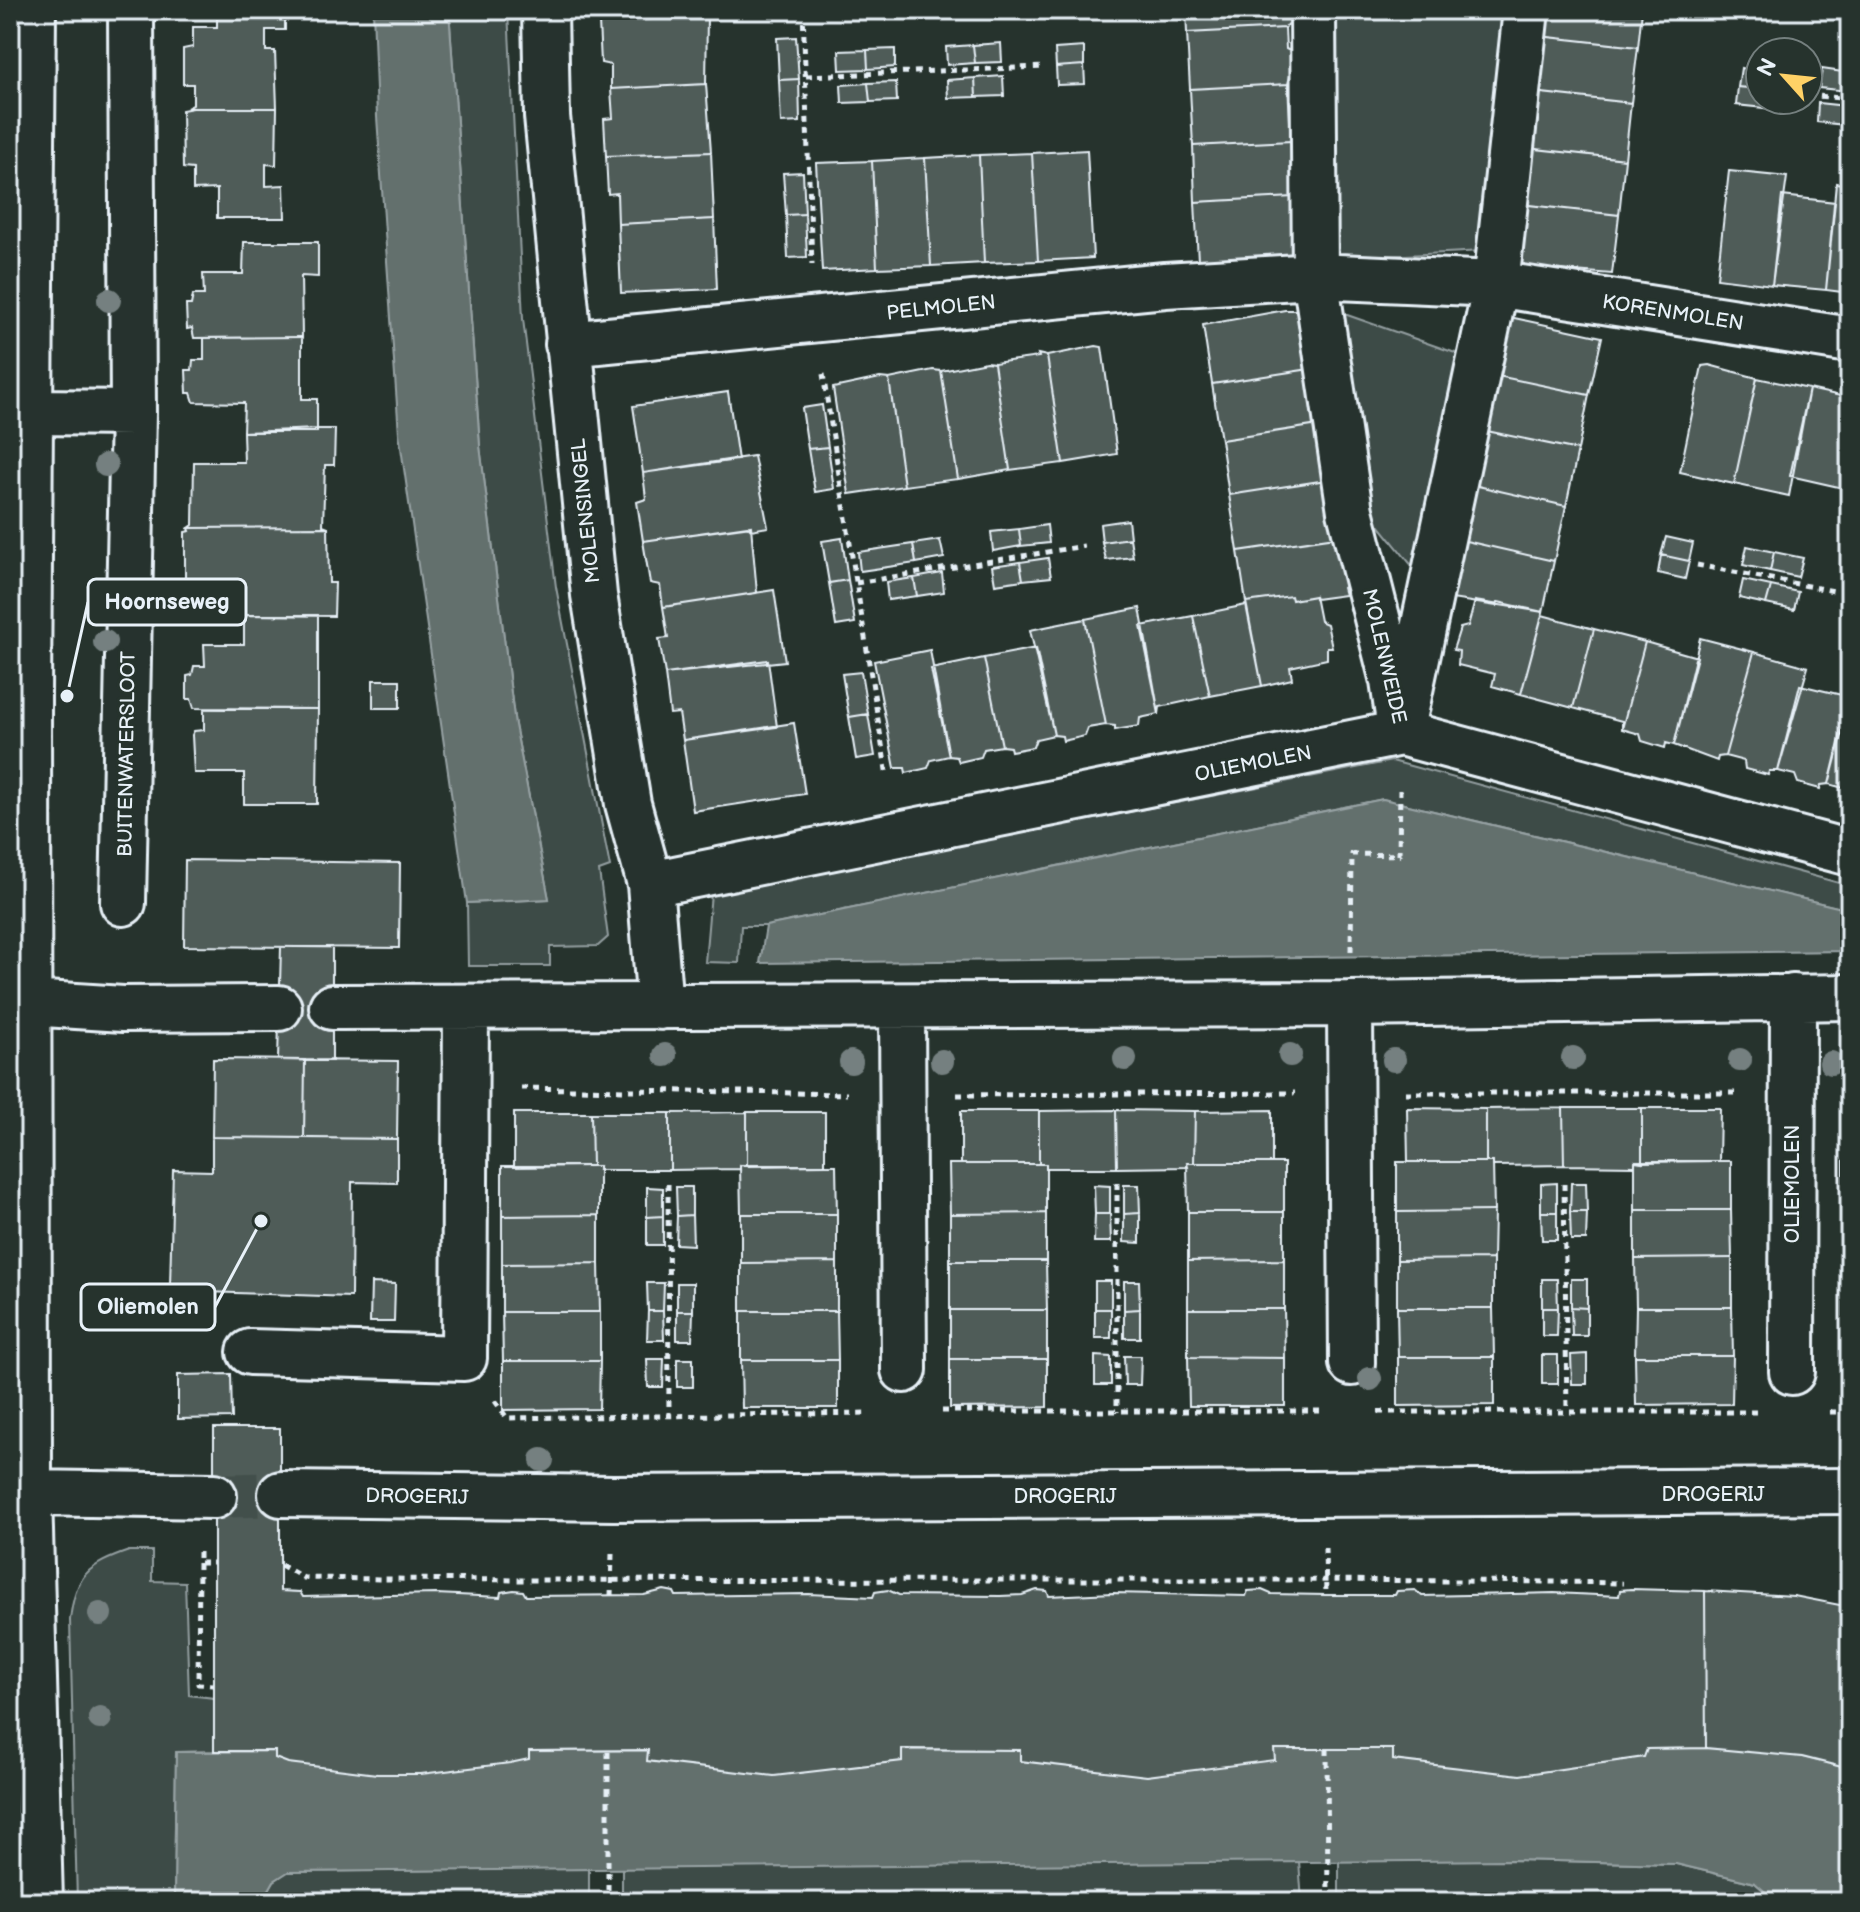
<svg xmlns="http://www.w3.org/2000/svg" width="1860" height="1912" font-family="'Balsamiq Sans',sans-serif">
  <style>
    .green { fill: #3e4b47; stroke: #939ea0; stroke-width: 2 }
    .water { fill: #636f6d; stroke: #98a3a5; stroke-width: 2 }
    .building { fill: #505c59; stroke: #e8f1f8; stroke-width: 2 }
    .lines { fill: none; stroke-linecap: round; stroke-linejoin: round }
    .minor-tunnel { stroke: #43504b; stroke-width: 44; stroke-dasharray: 44 22; stroke-linecap: butt }
    .minor-casing { stroke: #e8f1f8; stroke-width: 50 }
    .path { stroke: #e8f1f8; stroke-width: 5; stroke-dasharray: 6 6; stroke-linecap: butt }
    .minor { stroke: #26332d; stroke-width: 44 }
    .tree { fill: #758080 }
    .labels { text-anchor: middle; stroke-width: 6; stroke-linejoin: round; paint-order: stroke }
    .street-label { font-size: 20px; fill: #e8f1f8; stroke: #26332d }
    .leader { fill: none; stroke: #e8f1f8; stroke-width: 3 }
    .callout-dot { fill: #e8f1f8; stroke: #26332d; stroke-width: 3 }
    .callout { fill: #26332d; stroke: #e8f1f8; stroke-width: 3 }
    .callout-label { font-size: 22px; text-anchor: middle; font-weight: bold; fill: #e8f1f8 }
  </style>
  <rect width="100%" height="100%" fill="#26332d"/>
  <filter id="ink" filterUnits="userSpaceOnUse"><feTurbulence type="fractalNoise" baseFrequency=".0125" numOctaves="2"/><feDisplacementMap in="SourceGraphic" scale="16" xChannelSelector="R" yChannelSelector="G"/><feConvolveMatrix kernelMatrix="1 2 1 2 8 2 1 2 1" color-interpolation-filters="sRGB"/></filter>
  <g filter="url(#ink)">
    <path class="green" d="M449 10H508L523 319 556 587 610 867 599 871 608 937 598 946 550 947V966H468L467 903 549 899 515 725 480 446Z
      M1334 10H1510L1484 251 1327 259Z
      M1333 310 1461 355 1421 577 1361 503Z
      M1392 761 1850 886V910L1383 799 766 926H741L739 963 705 962 711 893Z
      M129 1551H152V1581L185 1582 189 1695 214 1698V1751L176 1752 174 1902H77L70 1620C75 1575 88 1565 129 1551Z
      M1339 1860H1512L1676 1864 1755 1883 1777 1902H1339Z
      M1299 1861 1302 1902H622V1868Z
      M589 1868V1902H262L274 1881 287 1872Z"/>
    <path class="water" d="M373 10H449L480 446 515 725 549 899 467 903 399 434 377 117Z
      M1383 799 1850 910V951L760 963 766 926Z
      M1735 1748 1802 1757 1850 1769V1902H1777L1755 1883 1676 1864 1512 1860 288 1872 274 1881 262 1902H174L176 1752Z"/>
    <path class="building" d="M217 10H285V30H266V51H275L277 108H187L193 105V84H183V49L193 47V27H217Z
      M598 10H707V16L599 22Z
      M1186 10H1292V20L1285 28 1187 33Z
      M1536 10H1642L1638 47 1539 36Z
      M1815 10H1850V14Z
      M707 16 706 84 611 89V65L601 63 599 22Z
      M1285 28 1286 49 1294 53 1295 76H1290L1288 84 1190 89 1187 33Z
      M1539 36 1638 47 1631 103 1533 92Z
      M796 37 799 79 779 80 777 38Z
      M1783 38 1798 40 1797 52H1782Z
      M1001 43 1002 62 975 63 973 45Z
      M973 45 975 63 947 65 946 47Z
      M1084 47V65L1056 67 1055 49Z
      M895 49V67L868 69 867 50Z
      M867 50 868 69 840 70 839 51Z
      M1084 65 1085 84 1057 85 1056 67Z
      M1741 68 1760 71V89L1738 87Z
      M1822 69 1850 73 1848 91 1819 88Z
      M1003 76 1004 96 976 97 975 78Z
      M975 78 976 97 948 98 947 80Z
      M799 79 800 122 781 123 779 80Z
      M896 82 897 101 870 102 868 83Z
      M868 83 870 102 842 103 841 85Z
      M706 84 711 152 606 156 604 119 613 118 611 89Z
      M1288 84 1291 141 1193 146 1190 89Z
      M1738 87 1760 89 1765 108 1736 105Z
      M1533 92 1631 103 1625 159 1527 148Z
      M1818 103 1846 106 1844 125 1817 122Z
      M1846 106H1850V125H1844Z
      M193 108H277L276 165 266 164V186L284 185 285 218H217V189L193 190V169L183 168 182 110Z
      M1291 141 1293 197 1195 202 1193 146Z
      M1527 148 1625 159 1619 215 1520 204Z
      M1087 150 1093 258 1038 261 1032 153Z
      M711 152 714 219 618 224 617 193 608 194 606 156Z
      M1032 153 1038 261 984 263 979 155Z
      M979 155 984 263 931 266 925 158Z
      M925 158 931 266 877 268 872 161Z
      M872 161 877 268 822 271 816 163Z
      M1729 171 1787 177 1772 285 1717 278Z
      M803 172 805 214 786 215 783 173Z
      M1836 183 1850 185V293L1826 290Z
      M1782 196 1835 202 1826 290 1772 285Z
      M1293 197 1297 256 1198 261 1195 202Z
      M1520 204 1619 215 1612 274 1535 268 1514 262Z
      M805 214 807 257 788 258 786 215Z
      M714 219 717 289 621 293 618 224Z
      M244 242H318V277L301 276 302 337 194 338 192 328 187 329 186 305H191L193 295H204L203 274H243Z
      M1285 310H1301L1310 369 1212 384 1203 325Z
      M1505 316 1602 337 1589 395 1493 375Z
      M302 337V399H317V432H243L244 403 194 402 191 393H187L186 370H192L193 360H204V338Z
      M1096 346 1102 347 1117 454 1063 463 1047 356Z
      M1038 354 1047 356 1063 463 1010 470 994 363 1039 357Z
      M986 362 994 363 1010 470 958 479 941 371Z
      M1709 365 1757 378 1734 484 1680 472 1702 366Z
      M1310 369 1319 425 1221 440 1212 384Z
      M933 370 941 371 958 479 904 486 889 379Z
      M1493 375 1589 395 1578 450 1482 430Z
      M880 378 889 379 904 486 849 494 833 388Z
      M1757 378 1809 389 1789 496 1734 484Z
      M1809 389 1850 398V456L1843 488 1790 476Z
      M728 392 738 460 643 473 633 406Z
      M822 405 828 447 808 449 802 408Z
      M1319 425 1327 480 1229 495 1221 440Z
      M317 429H335L334 465H325L323 525 328 527 189 528 193 525 194 462H244L243 432Z
      M1482 430 1578 450 1566 506 1469 484Z
      M828 447 834 489 815 492 808 449Z
      M754 456 768 527 751 530 747 526 643 541 637 502 646 499 643 473Z
      M1850 456V489L1843 488Z
      M1327 480 1336 537 1238 551 1229 495Z
      M1469 484 1566 506 1554 561 1457 539Z
      M1128 520 1130 538 1102 542 1100 524Z
      M1047 525 1049 543 1021 546 1019 529Z
      M751 526 757 593 663 607 660 585 650 583 643 541Z
      M328 527 329 583H335L334 616 244 615V586L194 587V583H185V532L190 531 189 528Z
      M1019 529 1021 546 993 551 991 532Z
      M1336 537 1338 557 1350 583 1343 588 1345 595 1315 599V596L1292 600 1291 596 1246 602 1238 551Z
      M1666 537 1693 543 1689 561 1661 555Z
      M842 538 848 580 829 583 822 541Z
      M1130 538 1133 557 1106 560 1102 542Z
      M1457 539 1554 561 1543 612 1498 602 1497 606 1445 598Z
      M940 540 944 558 916 563 913 544Z
      M913 544 916 563 860 571 858 552Z
      M1747 546 1774 552 1770 571 1743 565Z
      M1774 552 1803 558 1798 577 1770 571Z
      M1661 555 1689 561 1685 579 1658 573Z
      M1048 558 1051 577 1023 580 1020 562Z
      M1020 562 1023 580 995 584 992 566Z
      M942 573 944 592 917 596 914 578Z
      M914 578 917 596 888 600 886 582Z
      M848 580 855 623 836 626 829 583Z
      M1743 580 1771 586 1766 604 1739 598Z
      M1771 586 1798 592 1794 610 1766 604Z
      M774 590 785 661 665 674 659 639 668 638 663 607Z
      M1291 596 1292 600 1315 596 1320 621 1327 624 1332 647H1327V659L1290 667 1292 679 1262 686 1246 602Z
      M1475 601 1543 612 1521 694 1492 686 1495 674 1458 665 1459 651 1453 650 1460 628 1468 626Z
      M1848 602 1850 603V622L1844 620Z
      M1246 605 1262 686 1210 696 1193 616Z
      M1140 608 1159 714 1140 718 1139 726 1115 730V726L1106 725 1085 619Z
      M244 615H318V709L194 708 191 699H187V676L192 675 194 666H205L204 644H244Z
      M1542 615 1594 629 1573 708 1521 694Z
      M1193 616 1210 696 1160 707 1159 714 1141 626Z
      M1085 619 1106 725 1088 728 1085 736 1063 741 1062 736 1054 735 1030 630Z
      M1594 629 1645 642 1622 729V721L1573 708Z
      M1700 638 1754 652 1725 756 1718 757 1717 761 1674 745Z
      M1645 642 1697 657 1674 745 1666 743 1665 748 1642 741 1640 734 1622 729Z
      M1036 648 1054 735 1036 739 1033 747 1011 751 1010 747 1002 746 984 658Z
      M930 650 949 756 931 760 928 768 906 773 905 768H895L874 661Z
      M1754 652 1808 667 1778 771H1769L1768 775 1745 769 1744 761 1725 756Z
      M984 658 1002 746 984 749 981 757 959 762 957 757 949 756 931 669Z
      M768 660 777 727 683 740 679 713 670 714 665 674Z
      M861 672 868 714 849 717 842 674Z
      M373 680H400V708H373Z
      M1800 685 1850 697 1829 784 1821 785 1820 789 1798 783 1795 775 1778 771Z
      M1850 706V797L1847 789 1829 784Z
      M204 709H318L317 804H244V773H194L192 735 194 731 204 730Z
      M868 714 875 756 856 759 849 717Z
      M794 723 805 794 693 811 683 740Z
      M185 860 400 863 399 948 184 946Z
      M281 947H332V1061L278 1060Z
      M213 1059 305 1060 304 1138 212 1137Z
      M305 1060 398 1061 397 1139 304 1138Z
      M1407 1108 1486 1109V1162H1408Z
      M1563 1108 1564 1165 1493 1166V1162H1486V1109Z
      M1563 1108H1642V1162L1635 1161V1166L1564 1165Z
      M1642 1108H1720L1719 1161 1642 1162Z
      M1116 1110 1117 1168H1046V1164H1039V1111Z
      M1116 1110 1195 1111 1194 1163H1187L1188 1167 1117 1168Z
      M1272 1110V1163H1194L1195 1111Z
      M961 1111H1039V1164H961Z
      M747 1112H825V1165L747 1166Z
      M747 1112V1166L740 1165V1169L670 1170V1113Z
      M514 1113H591L592 1166 514 1167Z
      M591 1113H670V1170H598L599 1166H592Z
      M212 1137 397 1139V1183L352 1182 351 1297 176 1291 170 1286 173 1170 212 1171Z
      M1844 1160H1850V1209H1844Z
      M1635 1161H1731V1210H1635Z
      M1397 1162H1493L1494 1211 1397 1212Z
      M1187 1163H1284V1212H1188Z
      M949 1164H1046V1213L950 1214Z
      M740 1165H836L837 1214H741Z
      M502 1166H599V1215L502 1216Z
      M1557 1183V1212H1541V1184Z
      M1571 1183H1586L1587 1212H1570Z
      M1094 1185 1110 1186V1214H1095Z
      M1124 1185H1139L1140 1213 1124 1214Z
      M647 1187 663 1188V1216L647 1217Z
      M676 1187H692V1215L677 1216Z
      M1844 1209H1850V1258H1844Z
      M1635 1210H1731L1732 1258 1635 1259Z
      M1494 1211 1493 1259 1397 1260V1212Z
      M1188 1212H1284V1260L1188 1261Z
      M1541 1212H1557V1240H1542Z
      M1570 1212H1587L1586 1240H1571Z
      M1046 1213V1261H950V1214Z
      M1140 1213V1243L1124 1242V1214Z
      M741 1214H837V1262L741 1263Z
      M1095 1214H1110L1111 1242H1094Z
      M599 1215V1263L502 1264V1216Z
      M692 1215 693 1245 676 1244 677 1216Z
      M663 1216V1245H647V1217Z
      M1732 1258V1307H1636L1635 1259Z
      M1844 1258H1850V1306H1844Z
      M1493 1259V1308H1397V1260Z
      M1284 1260V1309H1188V1261Z
      M950 1261H1046L1047 1310H950Z
      M837 1262V1311H741V1263Z
      M599 1263 600 1312H502V1264Z
      M1542 1279H1557L1558 1308H1542Z
      M1571 1279H1587V1308L1571 1307Z
      M1095 1281H1111V1309H1095Z
      M1124 1281H1139L1140 1309 1124 1310Z
      M371 1283 395 1284 394 1322H370Z
      M647 1283H664L663 1311H648Z
      M677 1283H693V1311H677Z
      M1844 1306H1850V1355H1844Z
      M1571 1307 1587 1308V1336H1572Z
      M1636 1307H1732L1733 1356H1635Z
      M1397 1308H1493L1494 1357H1398Z
      M1542 1308H1558L1557 1336H1542Z
      M1095 1309H1111V1338H1095Z
      M1140 1309V1338H1124V1310Z
      M1188 1309H1284L1285 1358 1188 1357Z
      M950 1310H1047V1359H950Z
      M648 1311H663L664 1340H647Z
      M677 1311H693L692 1340H677Z
      M741 1311H837L838 1360H741Z
      M502 1312H600V1361H503Z
      M1587 1354V1384H1572L1571 1355Z
      M1542 1355H1558V1384H1542Z
      M1844 1355H1850V1404H1845Z
      M1095 1356 1111 1357V1385H1095Z
      M1124 1356H1141L1140 1385H1125Z
      M1635 1356H1733L1732 1404 1636 1405Z
      M1188 1357 1285 1358V1406H1189Z
      M1398 1357H1494V1405L1398 1406Z
      M647 1359H664L663 1387H648Z
      M677 1359H693V1387H677Z
      M950 1359H1047V1407L950 1408Z
      M741 1360H838V1408H742Z
      M503 1361H600L599 1409 503 1410Z
      M231 1374 232 1418 178 1419V1375Z
      M214 1428H280V1591L300 1592 303 1597 436 1594 500 1597 501 1592 514 1590 523 1591 526 1596 644 1595 664 1590 674 1592 676 1596 809 1594 873 1597 875 1592 888 1590 899 1595 1000 1596 1022 1595 1037 1590 1047 1591 1049 1596 1113 1593 1246 1596 1248 1591 1262 1590 1271 1594 1326 1595H1395L1397 1591 1415 1590 1422 1596 1554 1593 1619 1596 1620 1590 1631 1589 1705 1591 1706 1748 1647 1749 1644 1757 1520 1775 1393 1760V1749H1274L1275 1760 1147 1776 1020 1761V1750L902 1749V1761L774 1776 647 1761 648 1750 529 1751V1759L510 1763 421 1774H377L288 1763 275 1758V1751H214Z
      M1705 1591 1794 1596 1850 1607V1769L1802 1757 1706 1748Z"/>
    <g class="lines">
      <path class="minor-tunnel" d="M214 1496 281 1494"/>
      <defs>
        <path id="minor" d="M33 10 28 693 29 1493 40 1902
          M545 10 547 116 594 595 628 804 650 884 660 1007
          M1313 10 1315 276 1350 511 1393 681 1398 715
          M568 344 1165 285 1315 276 1496 284 1850 340
          M33 412 133 413
          M1401 733 1496 284 1526 10
          M650 884 1401 733 1850 853
          M123 903 133 413 131 10
          M29 1003 123 1009 279 1008
          M1350 1004 1352 1363
          M332 1007 1350 1004 1850 997
          M902 1007 904 1370
          M250 1352 464 1358 466 1008
          M1792 1372 1793 997
          M29 1493 214 1496
          M281 1494 614 1498 1850 1491"/>
      </defs>
      <use href="#minor" class="minor-casing"/>
      <path class="path" d="M803 10 812 265
        M806 76 1044 67
        M1808 95 1850 99
        M823 374 887 776
        M1697 565 1850 594
        M856 583 1084 546
        M1351 951 1352 854 1399 855 1400 790
        M521 1088 847 1094
        M1405 1093H1739
        M957 1095 1295 1093
        M1117 1183V1412
        M668 1184 669 1416
        M1564 1184 1567 1412
        M495 1401 507 1418 868 1413
        M942 1411H1324
        M1378 1412H1756
        M1830 1412H1850
        M1325 1548 1326 1595
        M199 1552V1563H214
        M199 1563 198 1684 214 1685
        M281 1565 304 1578C743 1584 1183 1576 1623 1583
        M611 1596 612 1553
        M1327 1749 1328 1902
        M608 1902V1750"/>
      <use href="#minor" class="minor"/>
    </g>
    <g class="tree">
      <circle cx="109" cy="300" r="12"/>
      <circle cx="106" cy="465" r="12"/>
      <circle cx="105" cy="642" r="12"/>
      <circle cx="665" cy="1055" r="12"/>
      <circle cx="1290" cy="1055" r="12"/>
      <circle cx="1573" cy="1058" r="12"/>
      <circle cx="1125" cy="1059" r="12"/>
      <circle cx="1394" cy="1060" r="12"/>
      <circle cx="1740" cy="1060" r="12"/>
      <circle cx="942" cy="1061" r="12"/>
      <circle cx="851" cy="1062" r="12"/>
      <circle cx="1831" cy="1063" r="12"/>
      <circle cx="1370" cy="1379" r="12"/>
      <circle cx="542" cy="1460" r="12"/>
      <circle cx="100" cy="1614" r="12"/>
      <circle cx="100" cy="1718" r="12"/>
    </g>
  </g>
  <g class="labels">
    <g class="street-label">
      <text transform="translate(941 307) rotate(-6)" y="7">PELMOLEN</text>
      <text transform="translate(1673 312) rotate(9)" y="7">KORENMOLEN</text>
      <text transform="translate(585 511) rotate(-96)" y="7">MOLENSINGEL</text>
      <text transform="translate(1385 656) rotate(77)" y="7">MOLENWEIDE</text>
      <text transform="translate(126 754) rotate(-89)" y="7">BUITENWATERSLOOT</text>
      <text transform="translate(1253 763) rotate(-11)" y="7">OLIEMOLEN</text>
      <text transform="translate(1792 1184) rotate(-90)" y="7">OLIEMOLEN</text>
      <text x="1713" y="1501">DROGERIJ</text>
      <text transform="translate(417 1496) rotate(1)" y="7">DROGERIJ</text>
      <text x="1065" y="1503">DROGERIJ</text>
    </g>
  </g>
  <path class="leader" d="M67 696L88 602M261 1221L215 1307"/>
  <g class="callout-dot">
    <circle cx="67" cy="696" r="8"/>
    <circle cx="261" cy="1221" r="8"/>
  </g>
  <g class="callout">
    <rect x="88" y="579" width="158" height="46" rx="8"/>
    <rect x="81" y="1284" width="134" height="46" rx="8"/>
  </g>
  <g class="callout-label">
    <text x="167" y="609">Hoornseweg</text>
    <text x="148" y="1314">Oliemolen</text>
  </g>
  <rect width="1860" height="1912" fill="none" stroke="#26332d" stroke-width="40"/>
  <rect x="20" y="20" width="1820" height="1872" fill="none" stroke="#e8f1f8" stroke-width="3" filter="url(#ink)"/>
  <g transform="translate(1784 76) rotate(297)"><circle r="38" fill="#26332d" stroke="#747f7e" stroke-width="2"/>
  <path d="M0-6L14 30L0 20L-14 30Z" fill="#ffd166"/>
  <text y="-12" font-size="22" font-weight="bold" text-anchor="middle" fill="#e8f1f8">N</text>
  </g>
</svg>
